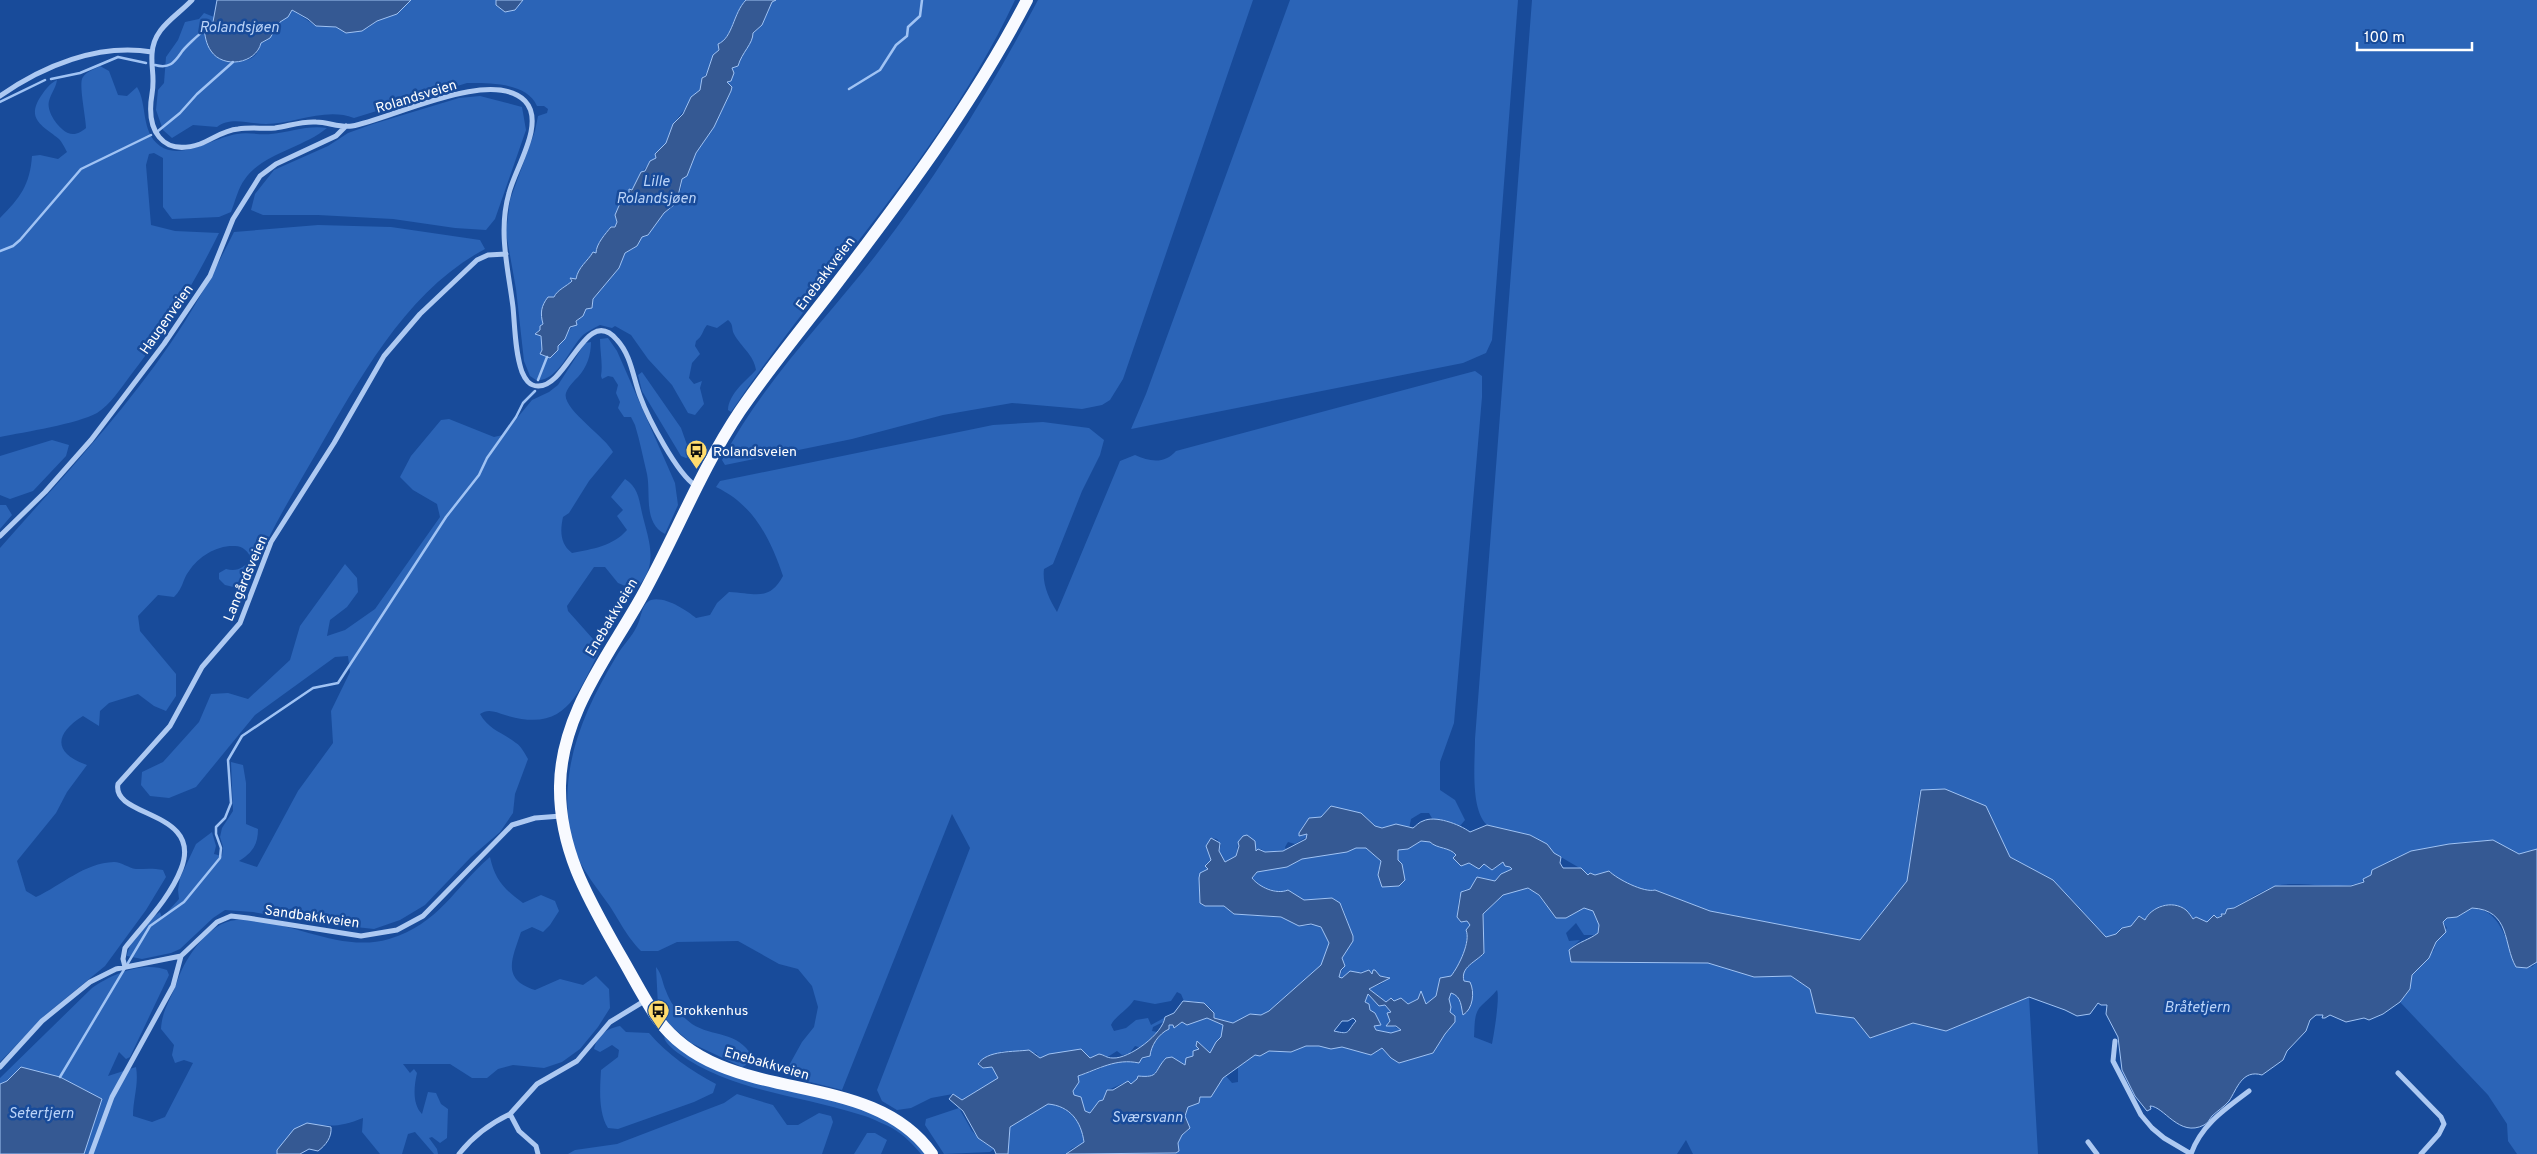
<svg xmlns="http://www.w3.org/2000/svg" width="2537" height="1154" font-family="Overpass,sans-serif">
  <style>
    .green { fill: #2b64b7; fill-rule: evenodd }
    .water { fill: #355993; stroke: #a0c3f4; fill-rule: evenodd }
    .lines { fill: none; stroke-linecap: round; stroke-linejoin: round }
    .stream { stroke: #a0c3f4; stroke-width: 2.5 }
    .minor { stroke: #adc9f2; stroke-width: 5 }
    .primary { stroke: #f8faff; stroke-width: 12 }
    .labels { text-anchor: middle; stroke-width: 5; stroke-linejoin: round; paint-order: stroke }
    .street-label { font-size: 14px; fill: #fff; stroke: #184b9a }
    .poi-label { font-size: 14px; fill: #fff; stroke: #184b9a; text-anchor: start }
    .water-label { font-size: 15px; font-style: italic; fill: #bad3f8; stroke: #184b9a }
  </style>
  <rect width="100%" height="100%" fill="#184b9a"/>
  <path class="green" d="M411 0H496V4L508 10H514L523 0H746C734 12 731 40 720 43 719 51 708 75 702 78L700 90 673 124 666 143 656 153V158C645 164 638 180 632 190L629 189V197L621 201 615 215 617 223 615 226 611 227 599 243 596 253 593 252C588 261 580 267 576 279L570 278 571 284 551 298 543 323 540 326V330L537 332C542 336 545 348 540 353L547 357C561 349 564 331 577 323L576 322 586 309 592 305 593 299 619 268 625 253 634 248 642 237 647 236 664 212 671 208 681 189 682 179 687 176 696 153 714 127 731 92 732 87 727 82 733 72 732 68 738 66C742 52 750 46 753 33L762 25 772 2 776 0H1015C944 152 824 274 731 412L728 410C729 393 746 381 756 370 754 355 741 347 734 334 731 328 734 325 728 320L717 328 707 325C702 331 703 336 696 341L695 346 700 354 692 363 689 378 694 384 702 381 700 388 704 404 695 415 688 413 672 385 648 359 631 335 615 326 612 328 600 325C594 328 588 331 583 335 569 349 558 382 536 380L530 376 524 361 516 289 506 233 510 200 535 131 538 116 547 113 548 109 544 106H537C527 82 488 83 467 83L354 118C325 107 295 124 266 124 250 124 230 116 217 127L193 125 172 138 163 130 156 110 158 90 164 83 166 57 178 40 185 22 199 19 204 13 214 17 212 24 206 26V40L212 52C228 62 256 69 261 43 273 39 272 30 280 22 284 17 288 15 292 10L316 26H330L353 32 368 28 377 21 397 14Z
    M1038 0H1253L1123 379 1110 400 1102 405 1082 409 1012 403 943 415 852 439 725 465 722 460C762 383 824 322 876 255 938 175 991 89 1038 0Z
    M1290 0H1518L1492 340 1486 353 1463 363 1131 429 1146 394Z
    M1532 0H2537V849L2519 854 2492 840 2449 844 2411 851 2373 870C2362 899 2302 878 2276 886 2259 891 2243 904 2227 911L2217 918 2214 915 2207 922 2196 917 2193 919 2191 916 2163 905 2152 911 2145 920 2140 916 2131 926 2121 928 2117 934 2106 937 2053 880 2010 857 1986 806 1920 790 1907 881 1860 940 1710 911 1655 890C1640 894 1620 881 1609 871L1595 875 1590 873 1588 875 1583 870 1554 853 1547 844 1530 835 1487 825C1470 809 1475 762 1475 739Z
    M100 66 109 71 118 95 127 96 137 87C148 105 140 131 160 146 181 161 215 137 237 134 248 132 259 135 271 134 291 132 307 125 327 128 303 148 262 154 245 179 238 188 235 202 231 212L219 217 172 219 163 207V158L154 153 149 154 146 165 151 225 175 231 219 233C194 284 165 331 130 376 121 388 110 405 97 413 77 424 25 432 0 437V218C20 198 30 185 32 156L40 155 58 159 67 152C65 148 62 142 59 139 44 126 25 120 41 96 46 89 49 84 57 80 56 88 51 93 49 101 46 112 59 129 68 133 75 136 81 132 86 128 86 118 78 82 83 77 86 72 95 69 100 66Z
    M480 96 522 107 526 130 495 219 486 230 455 228 393 219 318 215H263L251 210 255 194 274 170 328 146 348 133 373 124 459 98Z
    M318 225 391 227 480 240 485 249C407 290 360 378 317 452 291 497 264 540 246 590L225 585 219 579V573L226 569C237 572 244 568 251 559 249 552 243 546 235 546 217 545 199 556 189 571 182 580 184 587 174 597L158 595 138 616 140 631 176 674V696L166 711 154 706 138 694 109 703 100 711 99 726 83 716C54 734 53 753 87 765L67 792 56 813 17 861 26 891 36 897C62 885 84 863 114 862 122 862 128 868 136 869 145 869 153 868 163 870L166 877 146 910 105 966 44 1016 0 1062V548C58 482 120 417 170 344 195 308 215 270 234 232Z
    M608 338 617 351 675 483 678 505 665 534C643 523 651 494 647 474 643 458 640 441 635 425L631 417H624L618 408 620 402 616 393 618 385 613 377 608 376 602 379 601 376C603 364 600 352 600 339Z
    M591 342C591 355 587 367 578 377 574 381 568 387 566 393 561 408 606 437 613 452L589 481 569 513 563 517C560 531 560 544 572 553 593 549 613 546 627 530L617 516 623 510 611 497 625 479C638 487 639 499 642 513 649 542 660 565 635 590L618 583 605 567H594L567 606 568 611 601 648C577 694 567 734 505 715 496 712 488 708 480 714 489 730 502 732 516 743 521 746 525 754 528 759L515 794 513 813 500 832 471 857 425 905 400 920 374 929 310 922 253 912 225 910 213 918 180 949 171 953 142 959 127 956C129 941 147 920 160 912L162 918 179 899 178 890 180 878 196 844 212 832 216 846 214 854 222 856 223 847 220 837 222 828 233 811 231 762 243 765 246 783V824L258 829C258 845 252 853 239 861L257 867 298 791 333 743 331 711 350 672 348 656 335 657 255 715 196 787 169 798 150 796 141 785 142 772 163 762 199 722 211 694 228 693 248 699 290 660 300 626 345 564 357 578 358 592 347 607 330 620 327 636 345 630 375 609 440 517 437 504 413 490 400 477 411 456 441 420 449 419 494 437 503 435 532 400 549 392 558 385 585 343Z
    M1475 371 1482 376V397L1454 723 1440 762V790L1455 800 1465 820 1460 826 1445 820H1433L1429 813H1421L1411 819 1409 829 1396 824 1382 828 1375 826 1361 813 1330 807 1321 817C1308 817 1304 822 1299 835L1306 833 1308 836 1295 844 1288 842 1285 847 1286 850 1265 852 1261 849 1256 851 1238 844 1236 856 1225 862 1219 851 1221 845 1217 839 1211 838 1207 848 1211 860 1206 864 1208 869 1199 878 1200 903 1205 906H1224L1234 914 1287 918 1302 926 1317 925 1324 930 1329 943 1328 950 1321 966 1269 1011 1261 1015 1252 1014 1233 1023 1214 1018C1216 1005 1196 1000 1184 1001L1181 994 1177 992 1171 1001 1155 1004 1134 1000C1128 1010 1115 1016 1111 1025L1114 1031 1126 1028 1136 1020 1148 1018 1151 1025 1164 1018 1165 1021 1153 1027 1152 1031 1157 1032 1142 1048 1135 1046 1129 1054 1122 1055 1117 1051 1106 1058 1104 1055 1090 1058 1081 1049 1040 1058 1036 1053 1003 1051 978 1062 979 1066 986 1068 992 1067 999 1078 962 1100 953 1094 931 1098 911 1108 897 1110 882 1101 877 1090 970 848 952 814 842 1090 798 1079 787 1069 802 1042 814 1027 818 1007 812 986 798 969 779 964 738 941 677 942 658 951H641C625 934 621 923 609 905 593 882 574 861 570 832 559 767 583 712 616 657 622 646 632 637 637 626 642 617 641 604 651 600 665 596 686 610 696 618L710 615 717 603 729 592C755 593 769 602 783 576 770 538 754 505 716 487L720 481 993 425 1043 422 1089 428 1104 440 1100 455 1082 491 1053 564 1044 569C1042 584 1049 599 1057 612L1120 461 1135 455C1150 462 1165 464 1176 451Z
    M642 372 681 428 691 456 686 458 681 456 642 391 638 375Z
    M52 440 69 445 66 456 33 491 10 499 0 495V456Z
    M0 505H6L12 515 0 529Z
    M1421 841 1430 842C1437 848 1450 848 1456 855L1455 860 1461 866 1469 863 1479 869 1484 864 1494 869 1503 862 1512 869 1501 874 1495 881 1477 877 1470 889 1464 890 1459 898 1457 917 1469 922 1470 925 1462 961 1451 976 1440 980 1436 996 1426 1004 1423 996 1408 1004 1403 999 1394 1001 1390 998 1386 1002 1369 989 1381 984 1390 977 1380 976 1375 970H1373V974L1369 971 1348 973 1342 978 1339 977 1345 965 1342 958 1353 941V936L1342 906 1334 899 1329 898 1304 900 1290 891 1280 892 1262 887 1252 878 1257 872 1287 867 1302 859 1356 848H1366L1381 861 1378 872 1382 887 1399 886 1403 870 1398 860V850L1408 849Z
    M490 857C495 880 504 889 523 903L541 895 555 901 559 911 550 925 543 932 532 927 521 932C512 959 501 979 535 990L560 979 583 985 596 976 609 989 610 1008 598 1027 580 1049 562 1062 544 1068 513 1065 498 1069 487 1078H472L450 1064H403L410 1073 414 1069 417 1073C414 1086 412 1104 422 1114L428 1092 436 1093 441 1104 448 1109 447 1138 440 1143 432 1137 429 1138 437 1149 438 1154H434L415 1132 408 1134 402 1154H380L362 1132 363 1118C341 1127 330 1127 307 1123L278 1150 277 1154H84L102 1099 60 1077 7 1081 0 1084V1078L92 988C112 974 143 961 167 970L169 975 130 1057 126 1059 119 1052 108 1076 136 1067C139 1084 133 1099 133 1116L152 1122 165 1117 193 1063 184 1060 175 1063 172 1055 174 1045 161 1029C162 1009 172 998 178 979 186 957 209 922 236 920 287 917 338 954 389 939 439 924 454 888 490 857Z
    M1524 888 1535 891 1556 918H1566L1584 908 1593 911 1599 925 1597 935H1584L1576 923 1566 933 1569 941 1580 940 1569 950 1571 962 1708 963 1754 976H1791L1810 989 1816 1013 1854 1018 1870 1038 1913 1023 1946 1031 2029 997 2038 1154H1693L1686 1140 1677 1154H1175L1179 1151 1178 1143 1182 1135 1189 1130 1185 1116 1188 1107 1198 1103 1200 1097H1211L1220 1081 1226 1076 1232 1083 1238 1082V1067L1255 1055 1269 1051 1291 1052 1306 1046 1342 1047 1371 1055 1382 1048 1391 1058 1399 1063 1434 1052 1445 1034 1450 1029 1449 999 1451 993 1455 994 1463 1004 1462 1012 1467 1013 1473 995 1472 987 1468 982 1464 981C1460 967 1476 962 1484 953L1483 914 1503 895ZM1497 990C1500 997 1494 1034 1492 1044L1474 1037C1475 1026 1473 1013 1482 1005 1487 1000 1492 996 1497 990Z
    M2472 908C2495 910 2500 926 2509 944 2514 952 2525 960 2532 967L2537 962V1154H2517L2508 1141 2507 1124 2488 1095 2400 1002 2407 993 2412 975 2434 950 2436 942 2447 928 2443 922 2445 919 2461 915Z
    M656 967C662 974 662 982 666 991 671 1005 680 1015 692 1024 712 1037 738 1031 752 1056L750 1063 742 1067 691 1043 670 1025 658 1006Z
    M1368 994C1376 1004 1386 1003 1391 1012L1388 1013 1390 1021 1387 1023 1401 1030 1391 1033 1376 1030 1374 1026 1381 1025 1375 1013 1370 1011 1369 1004 1365 1002Z
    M1207 1018 1223 1025 1221 1037 1210 1053 1197 1041 1199 1049 1193 1056 1186 1058V1065L1171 1057 1166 1058 1156 1074 1151 1077 1141 1076 1131 1084 1128 1081 1106 1091C1106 1101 1094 1105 1090 1113L1085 1111 1081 1097 1074 1095 1073 1091 1078 1076 1099 1069 1111 1063 1140 1060 1149 1057 1152 1045 1169 1025H1173L1174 1028 1182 1022 1188 1024Z
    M620 1026 626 1032 649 1033C668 1055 690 1070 716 1084L713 1093 694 1102 618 1129 608 1128C598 1112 600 1088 601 1070L618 1057 619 1050 612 1045 600 1052 594 1049C598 1034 606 1029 620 1026Z
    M664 1037 691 1055 850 1105 892 1121 926 1154H921C911 1142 900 1131 886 1125 877 1121 867 1116 858 1114 797 1095 731 1091 678 1053 673 1049 665 1043 664 1037Z
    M737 1094 773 1105 787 1125H798L819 1113 831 1116 833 1122 822 1154H568L575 1150 617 1144 724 1103Z
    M1048 1104C1068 1106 1086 1122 1083 1143L1071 1149 1066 1154H1008L1010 1127Z
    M959 1108 972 1131 983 1142 994 1149 990 1152 944 1154 925 1125 926 1119Z
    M867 1133H875L887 1140 881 1154H854Z"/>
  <path class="water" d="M217 0H411L397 14 377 21 362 31 346 33 336 27 316 26 308 19 292 10 288 17 280 22 270 38 261 43C256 64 223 69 211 51 206 44 205 36 204 28L213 22Z
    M496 0H523L515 10 505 12 496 5Z
    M746 0H776L772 2 762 25 753 33C753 44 742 52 738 66L732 68 734 73 731 81 727 82 732 87 731 91 714 127 696 153 687 176 682 179 678 196 675 197V204L664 213 648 235 642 237 637 246 625 253 619 268 593 299 592 308 586 309 583 316 576 321 577 325 570 327 565 339 558 346V350L550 358 540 354 542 350 541 336 535 334 540 330V326L543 324C540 313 541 306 548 297H554C557 290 567 286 572 281L570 278 576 279C578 267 588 261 593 252L596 253C596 244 606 233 611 227H615L617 222 615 215 621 201 629 197V189L632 190 641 172 645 171 650 161 656 158 655 154 666 143 673 124 683 114 691 97 700 90 702 78 706 76 713 55 719 50 718 44C733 38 733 13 746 0Z
    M1945 789 1986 806 2010 857 2053 880 2106 937 2116 934 2122 928 2131 926 2139 916 2145 920C2151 907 2172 899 2186 910 2189 913 2191 916 2193 919L2196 917 2207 922 2214 915 2217 918 2222 916 2221 914H2225L2227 909 2234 908 2275 886H2351L2364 882 2363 879 2371 875 2372 870 2411 851 2449 844 2493 840 2519 854 2537 849V962L2527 968 2516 967C2503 945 2511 910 2472 908L2457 917 2447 918 2443 922 2446 932 2436 942 2429 958 2412 975 2410 989 2400 1002 2383 1014 2369 1020 2364 1018 2346 1022 2330 1015 2325 1018H2322L2323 1015H2316L2310 1020 2306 1031 2287 1051 2283 1060 2262 1075C2242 1069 2237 1089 2229 1101 2224 1107 2217 1111 2212 1116 2209 1120 2208 1123 2204 1125 2179 1138 2164 1106 2150 1106L2151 1109 2147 1111 2135 1096 2122 1070 2118 1037 2106 1014 2107 1005H2101L2098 1003 2090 1014 2077 1016 2065 1010 2029 997 1946 1031 1913 1023 1870 1038 1854 1018 1816 1013 1810 989 1791 976 1754 977 1708 963 1571 962 1569 950C1580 941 1589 940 1598 933L1599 925 1593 911 1584 908 1566 918H1556L1539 895 1528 888 1503 895 1483 914 1484 953C1476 962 1460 967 1464 981L1470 982C1475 992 1473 1009 1463 1015 1461 1008 1462 996 1451 993L1449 999 1451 1007 1450 1012 1455 1016V1022L1445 1034 1433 1053 1399 1063 1391 1058 1382 1048 1371 1055 1342 1047 1331 1049 1319 1046H1306L1291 1052 1269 1051 1260 1056 1255 1055 1223 1078 1211 1097H1200L1199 1103 1188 1107 1185 1116 1190 1128 1182 1135 1178 1143 1179 1151 1176 1153 1066 1154 1084 1142C1081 1121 1070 1106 1048 1104L1010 1127 1008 1154H996L994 1149 978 1138 963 1111 949 1099 953 1094 962 1100 998 1078 992 1067 983 1068 978 1064C987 1050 1014 1052 1029 1050L1040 1058 1049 1054 1081 1049 1090 1058 1099 1054C1105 1055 1106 1058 1113 1058 1129 1059 1163 1034 1165 1017L1174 1013 1183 1001 1204 1003 1214 1013V1018L1233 1023 1250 1014 1261 1015 1269 1011 1321 965 1329 943 1321 927 1311 924 1299 926 1281 917 1234 914 1224 906H1205L1200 903 1199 878 1200 873 1208 869 1205 866 1211 860 1206 846 1211 838 1220 843 1219 851 1225 862 1236 856 1239 846 1238 842 1243 836 1247 835 1255 841 1256 851 1258 849 1265 852 1283 851 1306 839 1307 834 1299 836V833L1309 818 1321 817 1331 806 1361 813 1375 826 1382 828 1396 824 1413 828C1416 826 1419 822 1423 821 1435 815 1459 824 1470 832L1487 825 1530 835 1547 844 1554 853 1561 857 1560 863 1563 868H1581L1588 875 1590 873 1595 875 1609 871C1617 879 1644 893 1655 890L1710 911 1860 940 1907 881 1921 790ZM1421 841 1430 842C1437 849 1450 847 1456 855L1453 858 1461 866 1469 863 1479 869 1484 864 1492 870 1503 862 1505 866 1510 867 1512 869 1501 874 1495 881 1477 877 1470 889 1461 892 1457 917 1461 922 1467 921 1470 925 1466 930C1471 941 1459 966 1451 976L1440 978 1436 996 1426 1004 1421 991 1418 999 1408 1004 1401 998 1394 1001 1391 998 1386 1002 1369 989 1390 978 1380 976 1375 970H1373L1372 974 1369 970 1361 973 1350 971 1342 978 1339 977 1341 970 1345 966 1342 958 1353 941V936L1340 903 1332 898 1304 900 1288 890C1276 895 1259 887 1252 878L1257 872 1287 867 1302 859 1347 852 1356 848H1366L1381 861 1378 875 1382 887 1399 886 1405 880 1402 864 1398 860V850L1408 849ZM1368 994 1379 1006 1385 1005 1391 1012 1387 1013 1390 1021 1386 1026H1396L1401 1030 1391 1033 1376 1030 1374 1026 1381 1025 1375 1013 1370 1010 1369 1004 1365 1002ZM1207 1018 1223 1025 1221 1037 1216 1042 1210 1053 1197 1041 1196 1046 1199 1049 1193 1051V1056L1186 1058 1185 1065 1172 1057 1166 1058C1153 1072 1160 1078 1138 1076L1137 1079 1131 1084 1128 1081 1113 1090H1107L1103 1100 1099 1101 1090 1113 1085 1111 1081 1097 1074 1095 1073 1091 1079 1082 1078 1076C1099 1069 1116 1058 1139 1063L1142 1058 1150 1056C1151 1046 1158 1034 1169 1029V1025H1173L1174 1028 1182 1022 1187 1025ZM1353 1018 1356 1021C1346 1032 1351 1035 1334 1031L1342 1021H1348Z
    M21 1067 60 1077 102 1099 84 1154H0V1084L7 1081Z
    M307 1123 331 1127C332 1137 326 1145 318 1151L309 1149 300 1154H277V1150L294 1129Z"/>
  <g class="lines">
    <path class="stream" d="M155 65C169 69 174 63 181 53 183 49 200 33 204 31
      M51 79 80 73 118 57 146 63
      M849 89 880 70 896 45 907 36 908 27 920 16 922 0
      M0 102 45 80
      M158 131 180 113 197 94 233 62
      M0 251 13 246 20 240 81 169 151 135
      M538 380 547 357
      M60 1077 150 926 184 902 220 858 221 848 216 834V827L225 818 231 803 228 760 242 736 313 688 338 683 446 517 479 475 487 458 516 417 523 403 535 391"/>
    <path class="minor" d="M192 0C176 17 153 28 152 54 151 70 155 76 152 94 146 129 161 157 200 144 213 139 224 130 238 129 251 127 263 129 275 128 289 126 302 121 316 122 328 122 340 128 352 126 391 119 492 67 525 101 546 123 515 168 509 193 498 231 508 268 513 307 515 328 515 352 522 372 525 379 529 386 538 386 568 387 586 303 617 340 631 355 633 377 640 396 648 418 677 474 696 486
      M0 96C43 66 98 43 152 52
      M0 536 45 492 91 440 164 344 210 276 233 219 260 176 276 164 336 136 346 126
      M125 967 123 959 125 948C144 924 170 898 181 869 204 810 111 818 118 784L170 726 202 667 240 623 271 542 334 443 384 356 420 314 477 260 488 255 506 254
      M2115 1041 2113 1061 2141 1115 2152 1128 2164 1138 2191 1154
      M0 1067 42 1021 90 982 116 969 181 956 217 922 231 916 248 918 361 936 397 930 423 916 512 825 535 818 561 816
      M2398 1073 2441 1117 2444 1124 2439 1134 2421 1154
      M2088 1142 2097 1154
      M91 1154 112 1097 173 986 181 956
      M459 1154C473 1136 489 1124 510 1114
      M538 1154 536 1146 519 1131 510 1114 537 1084 577 1061 610 1022 646 1000
      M2191 1154C2201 1125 2225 1109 2249 1091"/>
    <path class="primary" d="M932 1154C869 1064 723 1110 657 1018 643 997 632 975 619 953 589 900 559 850 560 786 561 714 608 657 642 596 676 535 701 469 740 411 768 370 800 331 831 291 902 198 973 104 1027 0"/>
  </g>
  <defs>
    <symbol id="bus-pin" viewBox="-11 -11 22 30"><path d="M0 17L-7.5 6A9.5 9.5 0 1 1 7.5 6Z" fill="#ffdc6e" stroke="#184b9a"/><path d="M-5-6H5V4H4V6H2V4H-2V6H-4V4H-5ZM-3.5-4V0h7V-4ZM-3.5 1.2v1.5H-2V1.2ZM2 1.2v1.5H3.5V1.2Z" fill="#111"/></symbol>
  </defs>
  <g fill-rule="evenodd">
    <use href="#bus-pin" x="684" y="438" width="25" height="34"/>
    <use href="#bus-pin" x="646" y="998" width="25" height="34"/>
  </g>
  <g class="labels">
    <g class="street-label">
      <text transform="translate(416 96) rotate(-17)" y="5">Rolandsveien</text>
      <text transform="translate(825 273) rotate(-53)" y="5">Enebakkveien</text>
      <text transform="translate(166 319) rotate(-55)" y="5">Haugenveien</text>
      <text transform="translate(245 578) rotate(-67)" y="5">Langårdsveien</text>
      <text transform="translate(611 617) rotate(-59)" y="5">Enebakkveien</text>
      <text transform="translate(312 916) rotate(8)" y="5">Sandbakkveien</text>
      <text transform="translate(767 1063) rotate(16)" y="5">Enebakkveien</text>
    </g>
    <g class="poi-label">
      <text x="713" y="456">Rolandsveien</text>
      <text x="674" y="1015">Brokkenhus</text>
    </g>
    <g class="water-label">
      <text x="239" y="32">Rolandsjøen</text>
      <text x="656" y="186">Lille<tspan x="656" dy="17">Rolandsjøen</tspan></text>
      <text x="2197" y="1012">Bråtetjern</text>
      <text x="41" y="1118">Setertjern</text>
      <text x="1147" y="1122">Sværsvann</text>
    </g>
  </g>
  <path d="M2357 42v8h115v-8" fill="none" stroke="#ffffff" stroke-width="2.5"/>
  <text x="2364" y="42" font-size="15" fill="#ffffff" stroke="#184b9a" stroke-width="4" paint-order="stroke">100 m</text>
</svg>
